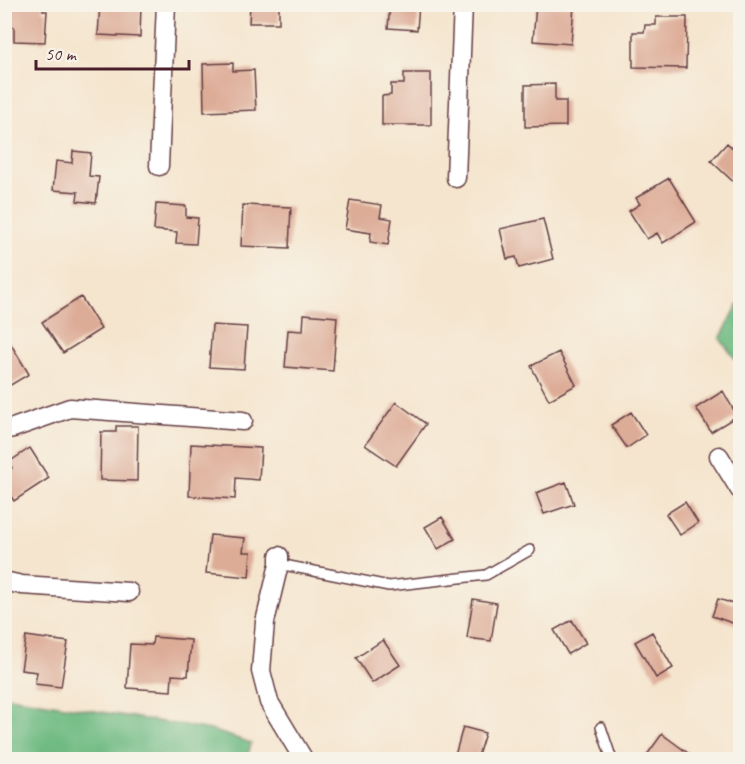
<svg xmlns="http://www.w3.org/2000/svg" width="745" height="764" font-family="Caveat,sans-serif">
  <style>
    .forest { fill: #6eba82; stroke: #5c6c56; stroke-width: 1.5 }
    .building { fill: #ddac97 }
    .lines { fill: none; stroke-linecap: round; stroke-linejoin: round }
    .lane-casing { stroke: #643d43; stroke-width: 12 }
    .street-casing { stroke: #643d43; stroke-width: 21 }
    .lane { stroke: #fff; stroke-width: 9 }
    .street { stroke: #fff; stroke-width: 18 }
  </style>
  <rect width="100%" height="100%" fill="#f7f3e8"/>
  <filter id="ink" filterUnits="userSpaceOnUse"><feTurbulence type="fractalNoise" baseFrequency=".0167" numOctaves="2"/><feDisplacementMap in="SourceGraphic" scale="12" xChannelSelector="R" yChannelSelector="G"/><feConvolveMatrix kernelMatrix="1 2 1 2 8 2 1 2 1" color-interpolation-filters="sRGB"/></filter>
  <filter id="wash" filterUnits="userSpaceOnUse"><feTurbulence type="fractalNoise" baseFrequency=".008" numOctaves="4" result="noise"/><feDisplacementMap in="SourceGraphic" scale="24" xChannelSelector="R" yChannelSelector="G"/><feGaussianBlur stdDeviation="1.35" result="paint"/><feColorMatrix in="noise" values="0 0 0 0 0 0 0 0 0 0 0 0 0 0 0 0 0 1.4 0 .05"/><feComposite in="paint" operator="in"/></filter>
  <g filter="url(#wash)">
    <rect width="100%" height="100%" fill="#f5e5ce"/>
    <path class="forest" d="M740 301V365L720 339Z
      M4 696 211 730 251 743 247 759H5Z"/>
    <g id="blocks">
      <path class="building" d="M9 4H43V11H47L45 42 14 41V27H8Z
        M100 4H141L140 37 98 35Z
        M250 4H279V23H249Z
        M390 4H419L417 30 388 28Z
        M536 4 574 6 571 44 533 41Z
        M656 17H687L686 68 633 67V32H644L645 25H656Z
        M233 63V71L254 70 256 110 204 112 203 64Z
        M404 73H431V125H382V96L391 95V84H404Z
        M555 84V101H566V126L525 127V85Z
        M727 143 741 156V189L711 161Z
        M73 151 91 153 89 176 99 177 96 203 77 201 78 192 53 190 56 161 72 163Z
        M669 178 696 222 663 243 657 233 647 239 629 211 640 204 636 198Z
        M350 200 382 205 380 217 392 219 388 245 370 242 371 233 345 229Z
        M156 204 186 206V217L198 218 196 244 176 243 177 232 154 230Z
        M243 205 291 207 289 248 241 246Z
        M543 219 553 259 519 268 516 257 507 259 500 229Z
        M81 297 101 329 63 353 42 322Z
        M304 314 337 317 333 371 285 367 288 330 303 331Z
        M212 325 247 327 244 369 209 367Z
        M4 333 29 374 4 389Z
        M559 352 576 385 549 400 531 366Z
        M723 391 737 416 711 432 696 408Z
        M396 402 426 424 396 466 365 445Z
        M631 412 646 435 627 448 611 425Z
        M116 426H138L137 481 100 480 101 432H116Z
        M191 444 261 448 259 480 236 478 235 499 189 496Z
        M30 448 49 478 14 501 4 486V473L12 468 9 462Z
        M566 482 574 504 544 514 536 493Z
        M685 502 698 523 680 535 666 514Z
        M442 517 455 539 438 549 425 527Z
        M210 535 245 538 243 552H251L249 577 206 573Z
        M473 599 497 603 491 641 467 638Z
        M718 599 741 606V626L712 616Z
        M572 620 586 643 568 654 554 630Z
        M652 632 673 668 656 678 635 642Z
        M26 636 68 642 61 687 35 684 37 672 21 670Z
        M153 637 191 640 188 676 172 675 171 691 127 688 130 644 152 645Z
        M383 640 400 665 372 683 356 658Z
        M463 727 485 733 477 759H454Z
        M662 734 696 759H644Z"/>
    </g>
  </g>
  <g filter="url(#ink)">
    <use href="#blocks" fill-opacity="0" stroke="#643d43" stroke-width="1.5"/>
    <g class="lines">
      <defs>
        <path id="lane" d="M279 564 389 586 486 575 530 550
          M601 727 611 757 610 760"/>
        <path id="street" d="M159 166 166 4
          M456 178 463 4
          M4 430 13 428 70 408 243 421
          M719 456 740 490
          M279 556V564L265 622 261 671 269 702 304 760
          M4 581 22 585 129 592"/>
      </defs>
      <use href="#lane" class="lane-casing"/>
      <use href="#street" class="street-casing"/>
      <use href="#lane" class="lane"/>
      <use href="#street" class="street"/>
    </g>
  </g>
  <rect width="745" height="764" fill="none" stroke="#f7f3e8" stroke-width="24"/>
  <path d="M36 60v9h153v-9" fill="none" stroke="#4a1f2b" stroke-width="3"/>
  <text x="45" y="60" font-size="18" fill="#4a1f2b" stroke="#f7f3e8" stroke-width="4.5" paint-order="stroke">50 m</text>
</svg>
